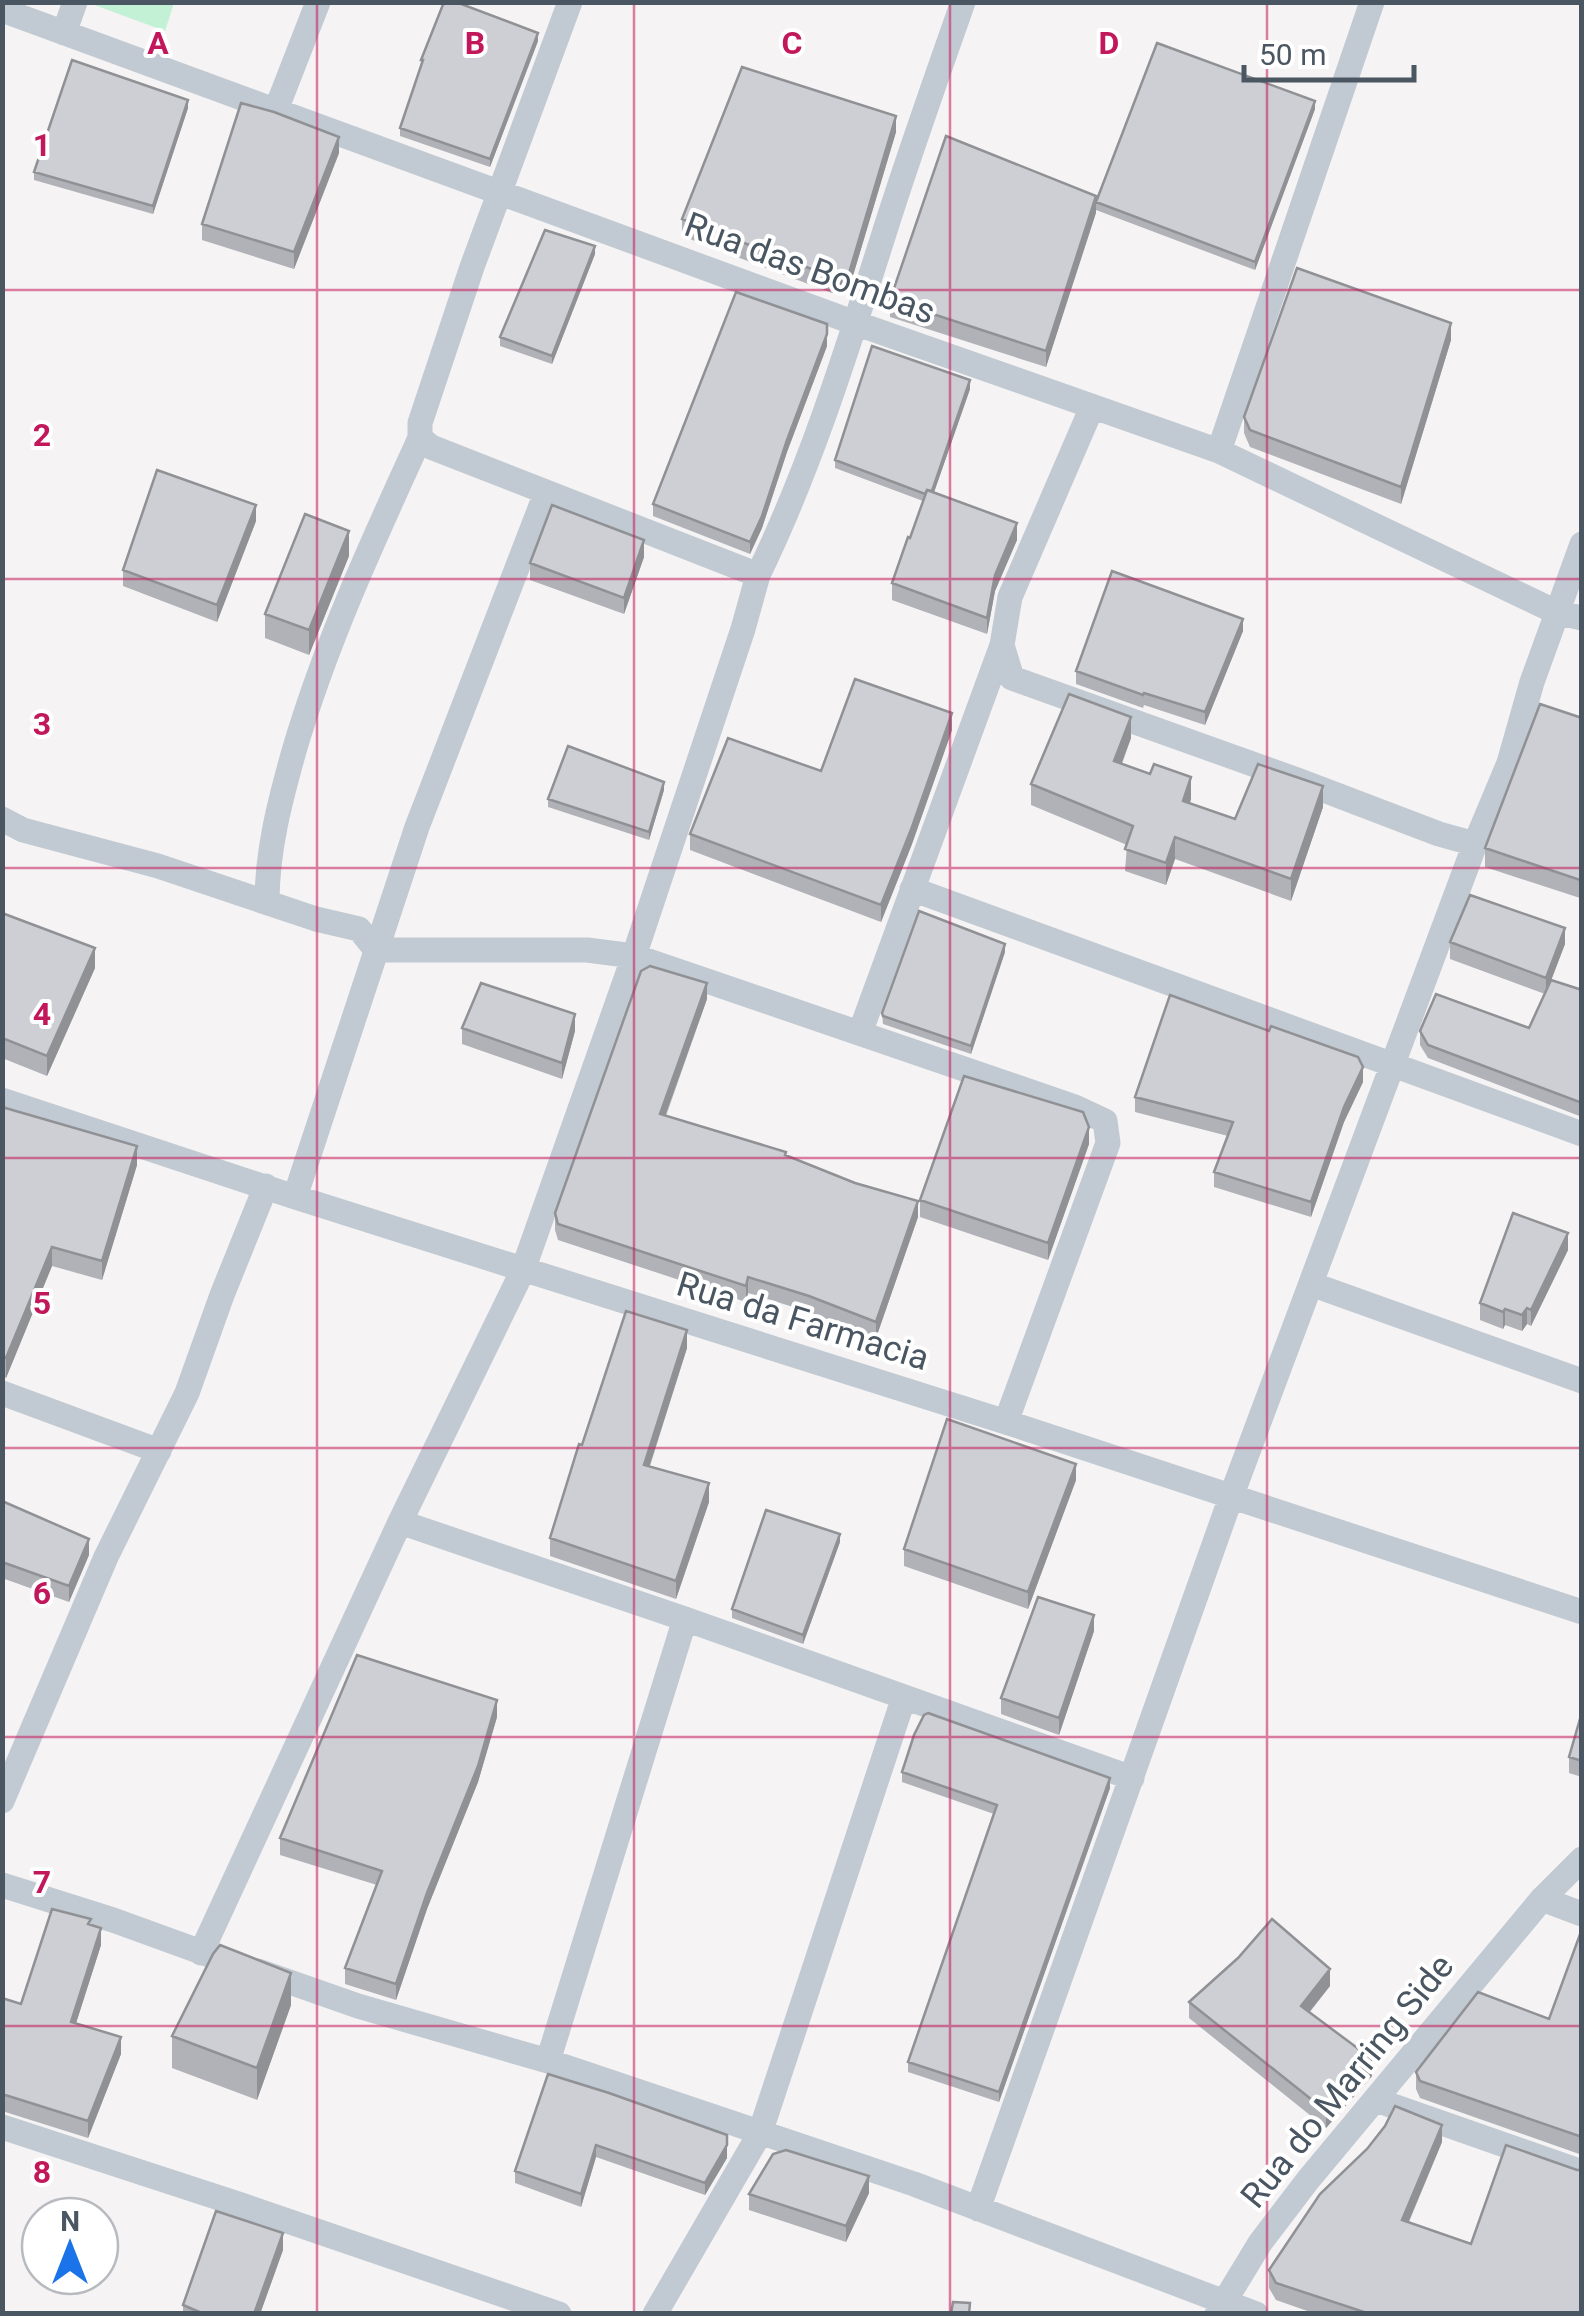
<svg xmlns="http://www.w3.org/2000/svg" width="1584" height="2316" font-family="Roboto,sans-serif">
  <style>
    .green { fill: #c3f1d5 }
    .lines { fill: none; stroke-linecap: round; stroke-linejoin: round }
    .minor { stroke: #c1cad2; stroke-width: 25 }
    .wall { fill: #b0b2b7 }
    .shaded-wall { fill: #909195 }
    .building { fill: #cdcfd5; stroke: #909195; stroke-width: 2.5 }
    .grid { fill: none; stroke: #c2185b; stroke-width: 2.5; stroke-opacity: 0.55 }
    .labels { text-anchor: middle; stroke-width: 8; stroke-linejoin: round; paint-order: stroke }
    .street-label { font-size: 35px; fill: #4a5661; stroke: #fff }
    .grid-label { font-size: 32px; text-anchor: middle; font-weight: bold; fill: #c2185b; stroke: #fff; stroke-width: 8; stroke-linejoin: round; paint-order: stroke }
  </style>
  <rect width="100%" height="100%" fill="#f5f3f3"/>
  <path class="green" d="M89 3 174 2V3L165 31Z"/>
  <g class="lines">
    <path class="minor" d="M570 2 472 267 420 423V438L431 447 758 575C810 468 846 353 882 240 907 160 935 82 963 2
      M2 10 855 323 1219 451 1556 612 1582 618
      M64 33 75 2
      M276 110 318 2
      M1092 407 1010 597 1002 645 1012 678 1300 781 1439 834 1475 844 1509 763 1532 682 1582 544
      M1219 451 1372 2
      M2 819 23 830 158 866 316 919 359 929 376 950H587L634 956 743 629 758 575
      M912 889 1582 1134
      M267 902C267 850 280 801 294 751 326 642 373 541 420 438
      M860 1033 1002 645
      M2 1100 295 1197 1006 1422 1582 1612
      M295 1197 417 827 546 493
      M1311 1284 1582 1381
      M2 1393 159 1451
      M400 1522 685 1619 1132 1778
      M2 1801 106 1557 187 1393 222 1295 266 1186
      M2 1885 113 1920 215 1957
      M1542 1899 1582 1914
      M201 1953 400 1522 523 1270 634 956 1075 1107 1105 1121 1108 1143 1006 1422
      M258 1971 358 2006 548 2061 914 2184 1256 2314
      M548 2061 685 1619
      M1376 2100 1582 2172
      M2 2127 244 2206 559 2314
      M978 2209 1231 1497 1475 844
      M655 2314 760 2133 904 1697
      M1217 2314 1260 2243 1308 2180 1542 1899 1582 1859"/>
  </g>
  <path class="wall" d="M538 41 490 167 400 136V128L421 66V60Z
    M188 108 153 214 34 180V172Z
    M1315 109 1255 270 1096 210 1046 367 890 317V300L1096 201Z
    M896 132 849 289 832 293 682 236V219Z
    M339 153 294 269 202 240V224Z
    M595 254 552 364 500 346V337Z
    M1451 340 1401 504 1250 447 1244 433V417Z
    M827 346 787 452 762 528 750 554 653 516V504Z
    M970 389 934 492 1017 540 995 591 987 634 892 600V583L910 538 923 501 835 468V460Z
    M256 521 217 622 123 586V570Z
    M349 556 309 655 265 638V614Z
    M644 557 624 614 530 580V563Z
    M1243 631 1205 725 1144 705 1143 708 1076 684V671Z
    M1582 718V894L1580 898 1485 867V848Z
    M952 730 912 844 881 922 690 850V834L821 771Z
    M1131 738 1122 764 1191 799 1190 803 1235 819 1323 807 1291 901 1175 859 1166 885 1125 871 1127 845 1031 805V784Z
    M664 790 649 840 548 807V799Z
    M2 913 95 968 47 1076 2 1058Z
    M1450 942 1565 944 1550 982 1582 990V1117L1428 1058 1420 1045V1031L1529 1028 1545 994 1450 959Z
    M1005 952 971 1054 883 1024 882 1013Z
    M707 999 666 1116 786 1156 918 1217 876 1338 809 1312 748 1293 746 1302 558 1240 555 1230V1213Z
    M462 1028 575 1031 562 1079 462 1044Z
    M1363 1082 1344 1122 1311 1217 1214 1187V1172L1228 1136 1135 1112V1097Z
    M2 1107 137 1165 102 1280 52 1266 6 1378 2 1376Z
    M1089 1144 1048 1260 920 1217V1200Z
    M1568 1250 1531 1326 1527 1324 1522 1331 1505 1325 1503 1329 1480 1320V1303Z
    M687 1348 650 1466 709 1502 676 1599 550 1556V1538L582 1445Z
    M1076 1480 1028 1609 904 1566V1549Z
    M2 1501 89 1555 69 1602 2 1578Z
    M840 1542 803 1644 732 1618V1609Z
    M1094 1631 1059 1735 1001 1714V1698Z
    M1582 1712V1777L1569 1773V1757Z
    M497 1717 478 1782 427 1909 396 2000 345 1984V1968L377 1885 280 1855V1838Z
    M902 1772 1110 1788 999 2102 908 2072V2062L994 1814 902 1782Z
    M91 1925 101 1945 76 2023 121 2054 88 2138 2 2111V1998L21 2004Z
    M1582 1929V2155L1420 2098 1416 2089V2072L1549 2019Z
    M1330 1986 1310 2012 1372 2076 1326 2128 1189 2018V2002Z
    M291 2005 257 2100 172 2068V2036Z
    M548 2074 727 2158 705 2195 596 2157 581 2207 515 2183V2171Z
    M1442 2142 1409 2222 1471 2244 1577 2170 1582 2314H1316L1276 2300 1269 2288V2270Z
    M869 2193 846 2242 749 2210V2194Z
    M283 2250 260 2314H183V2305Z"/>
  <path class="shaded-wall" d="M538 33V41L490 167V159Z
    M188 100V108L153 214V206Z
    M1315 101V109L1255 270V262Z
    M896 116V132L849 289 832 293V277Z
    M339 137V153L294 269V252Z
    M1096 196V213L1046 367V351Z
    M595 246V254L552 364V356Z
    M1451 323V340L1401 504V487Z
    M827 334V346L787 452 762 528 750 554V542Z
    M970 380V389L930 504V495Z
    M256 505V521L217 622V605Z
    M1017 523V540L995 591 987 634V618L995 575Z
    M349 531V556L309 655V630Z
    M644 540V557L624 614V598Z
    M1243 619V631L1205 725V712Z
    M952 713V730L912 844 881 922V905Z
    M1131 717V738L1114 783V761Z
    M1191 777V799L1183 822V801Z
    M664 782V790L649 840V832Z
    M1323 786V807L1291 901V879Z
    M1175 837V859L1166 885V863Z
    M1565 928V944L1546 994V978Z
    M1005 944V952L971 1054V1046Z
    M95 948V968L47 1076V1056Z
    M707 983V999L660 1130V1114Z
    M575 1014V1031L562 1079V1063Z
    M1363 1067V1082L1344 1122 1311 1217V1202L1344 1107Z
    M1089 1127V1144L1048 1260V1243Z
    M137 1146V1165L102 1280V1261Z
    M918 1201V1217L876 1338V1322Z
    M1568 1233V1250L1531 1326V1310Z
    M52 1247V1266L6 1378V1358Z
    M748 1277V1293L746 1302V1286Z
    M1527 1308V1324L1522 1331V1315Z
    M1505 1309V1325L1503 1329V1312Z
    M687 1330V1348L644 1483V1465Z
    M1076 1464V1480L1028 1609V1592Z
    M709 1483V1502L676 1599V1581Z
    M840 1534V1542L803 1644V1635Z
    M89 1539V1555L69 1602V1586Z
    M1094 1615V1631L1059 1735V1718Z
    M497 1700V1717L478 1782 427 1909 396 2000V1984Z
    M1110 1778V1788L999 2102V2092Z
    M101 1928V1945L71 2039V2022Z
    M1330 1969V1986L1301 2022V2006Z
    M291 1973V2005L257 2100V2068Z
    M121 2037V2054L88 2138V2121Z
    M1372 2059V2076L1326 2128V2111Z
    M1442 2125V2142L1402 2237V2220Z
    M596 2145V2157L581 2207V2194Z
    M727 2145V2158L705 2195V2183Z
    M869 2176V2193L846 2242V2226Z
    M283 2233V2250L260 2314H254Z"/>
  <path class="building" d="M444 2H456L538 33 490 159 400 128 423 60H421Z
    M1157 43 1315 101 1255 262 1096 202Z
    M72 60 188 100 153 206 34 172Z
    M742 67 896 116 849 273 832 277 682 219Z
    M241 103 274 112 339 137 294 252 202 224Z
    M946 136 1096 196 1046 351 890 300Z
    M545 230 595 246 552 356 500 337Z
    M1297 268 1451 323 1401 487 1250 430 1244 417Z
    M736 292 827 324V334L787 440 762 516 750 542 653 504Z
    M872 346 970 380 932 491 927 490 925 494 835 460Z
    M157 470 256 505 217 605 123 570Z
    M927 490 1017 523 995 575 987 618 892 583 908 537 910 538Z
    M552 505 644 540 624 598 530 563Z
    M305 514 349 531 309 630 265 614Z
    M1112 571 1243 619 1205 712 1144 693 1143 695 1076 671Z
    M855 679 952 713 912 827 881 905 690 834 728 738 821 771Z
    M1069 694 1131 717 1114 761 1150 774 1154 764 1191 777 1183 801 1235 819 1258 764 1323 786 1291 879 1175 837 1166 863 1125 849 1133 826 1031 784Z
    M1540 704 1582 718V876L1580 880 1485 848Z
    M568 746 664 782 649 832 548 799Z
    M1470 895 1565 928 1546 978 1450 942Z
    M919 911 1005 944 971 1046 883 1016 882 1013Z
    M2 913 95 948 47 1056 2 1038Z
    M650 966 707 983 660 1114 786 1152 785 1155 855 1183 918 1201 876 1322 809 1296 748 1277 746 1286 558 1224 555 1213 641 971Z
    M1551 980 1582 990V1103L1428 1045 1420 1031 1436 994 1529 1028Z
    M481 983 575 1014 562 1063 462 1028Z
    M1170 995 1269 1031 1271 1026 1358 1057 1363 1067 1344 1107 1311 1202 1214 1172 1233 1122 1135 1097Z
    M964 1076 1083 1112 1089 1127 1048 1243 920 1200Z
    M2 1107 137 1146 102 1261 52 1247 6 1358 2 1357Z
    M1513 1213 1568 1233 1531 1310 1527 1308 1522 1315 1505 1309 1503 1312 1480 1303Z
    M626 1311 687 1330 644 1465 709 1483 676 1581 550 1538 579 1444 582 1445Z
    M947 1419 1076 1464 1028 1592 904 1549Z
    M2 1501 89 1539 69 1586 2 1562Z
    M766 1510 840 1534 803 1635 732 1609Z
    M1038 1597 1094 1615 1059 1718 1001 1698Z
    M357 1655 497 1700 478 1766 427 1893 396 1984 345 1968 382 1871 280 1838Z
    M1582 1712V1761L1569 1757Z
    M928 1713 1110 1778 999 2092 908 2062 997 1805 902 1772 914 1735 924 1715Z
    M52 1909 91 1919 88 1924 101 1928 71 2022 121 2037 88 2121 2 2094V1998L21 2004Z
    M1272 1919 1330 1969 1301 2006 1372 2059 1326 2111 1189 2002 1238 1958Z
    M1582 1929V2137L1420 2081 1416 2072 1478 1992 1549 2019Z
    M220 1945 291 1973 257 2068 172 2036 213 1954Z
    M548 2074 609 2093 727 2135V2145L705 2183 596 2145 581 2194 515 2171Z
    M1395 2106 1442 2125 1402 2220 1471 2244 1506 2145 1577 2170H1582V2314H1370L1276 2283 1269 2270 1320 2194 1367 2149 1385 2126Z
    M786 2150 869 2176 846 2226 749 2194 773 2154Z
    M216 2211 283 2233 254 2314H204L183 2305Z
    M953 2302 970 2303 969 2314H951Z"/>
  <path class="grid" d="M317 2V2314M634 2V2314M950 2V2314M1267 2V2314M2 290H1582M2 579H1582M2 868H1582M2 1158H1582M2 1448H1582M2 1737H1582M2 2026H1582"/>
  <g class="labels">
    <g class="street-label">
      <text transform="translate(810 268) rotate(20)" y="12">Rua das Bombas</text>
      <text transform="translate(803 1321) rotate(17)" y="12">Rua da Farmacia</text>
      <text transform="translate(1347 2081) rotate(-51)" y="12">Rua do Marring Side</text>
    </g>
  </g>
  <g class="grid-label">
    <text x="158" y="54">A</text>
    <text x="475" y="54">B</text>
    <text x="792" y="54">C</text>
    <text x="1109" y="54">D</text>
    <text x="42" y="156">1</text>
    <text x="42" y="446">2</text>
    <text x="42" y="735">3</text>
    <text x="42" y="1025">4</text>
    <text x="42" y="1314">5</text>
    <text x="42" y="1604">6</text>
    <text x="42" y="1893">7</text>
    <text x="42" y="2183">8</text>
  </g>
  <rect width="1584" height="2316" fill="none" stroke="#4a5661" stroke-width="10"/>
  <g transform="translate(70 2246)"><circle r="48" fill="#ffffff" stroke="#b7bbc0" stroke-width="2.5"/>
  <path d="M0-8L18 38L0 25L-18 38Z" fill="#1a73e8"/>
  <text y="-15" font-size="28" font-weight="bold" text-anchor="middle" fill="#4a5661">N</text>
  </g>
  <path d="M1244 65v15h170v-15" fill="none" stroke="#4a5661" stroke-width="5"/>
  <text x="1259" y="65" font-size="30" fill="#4a5661" stroke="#ffffff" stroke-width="8" paint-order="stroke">50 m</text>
</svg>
